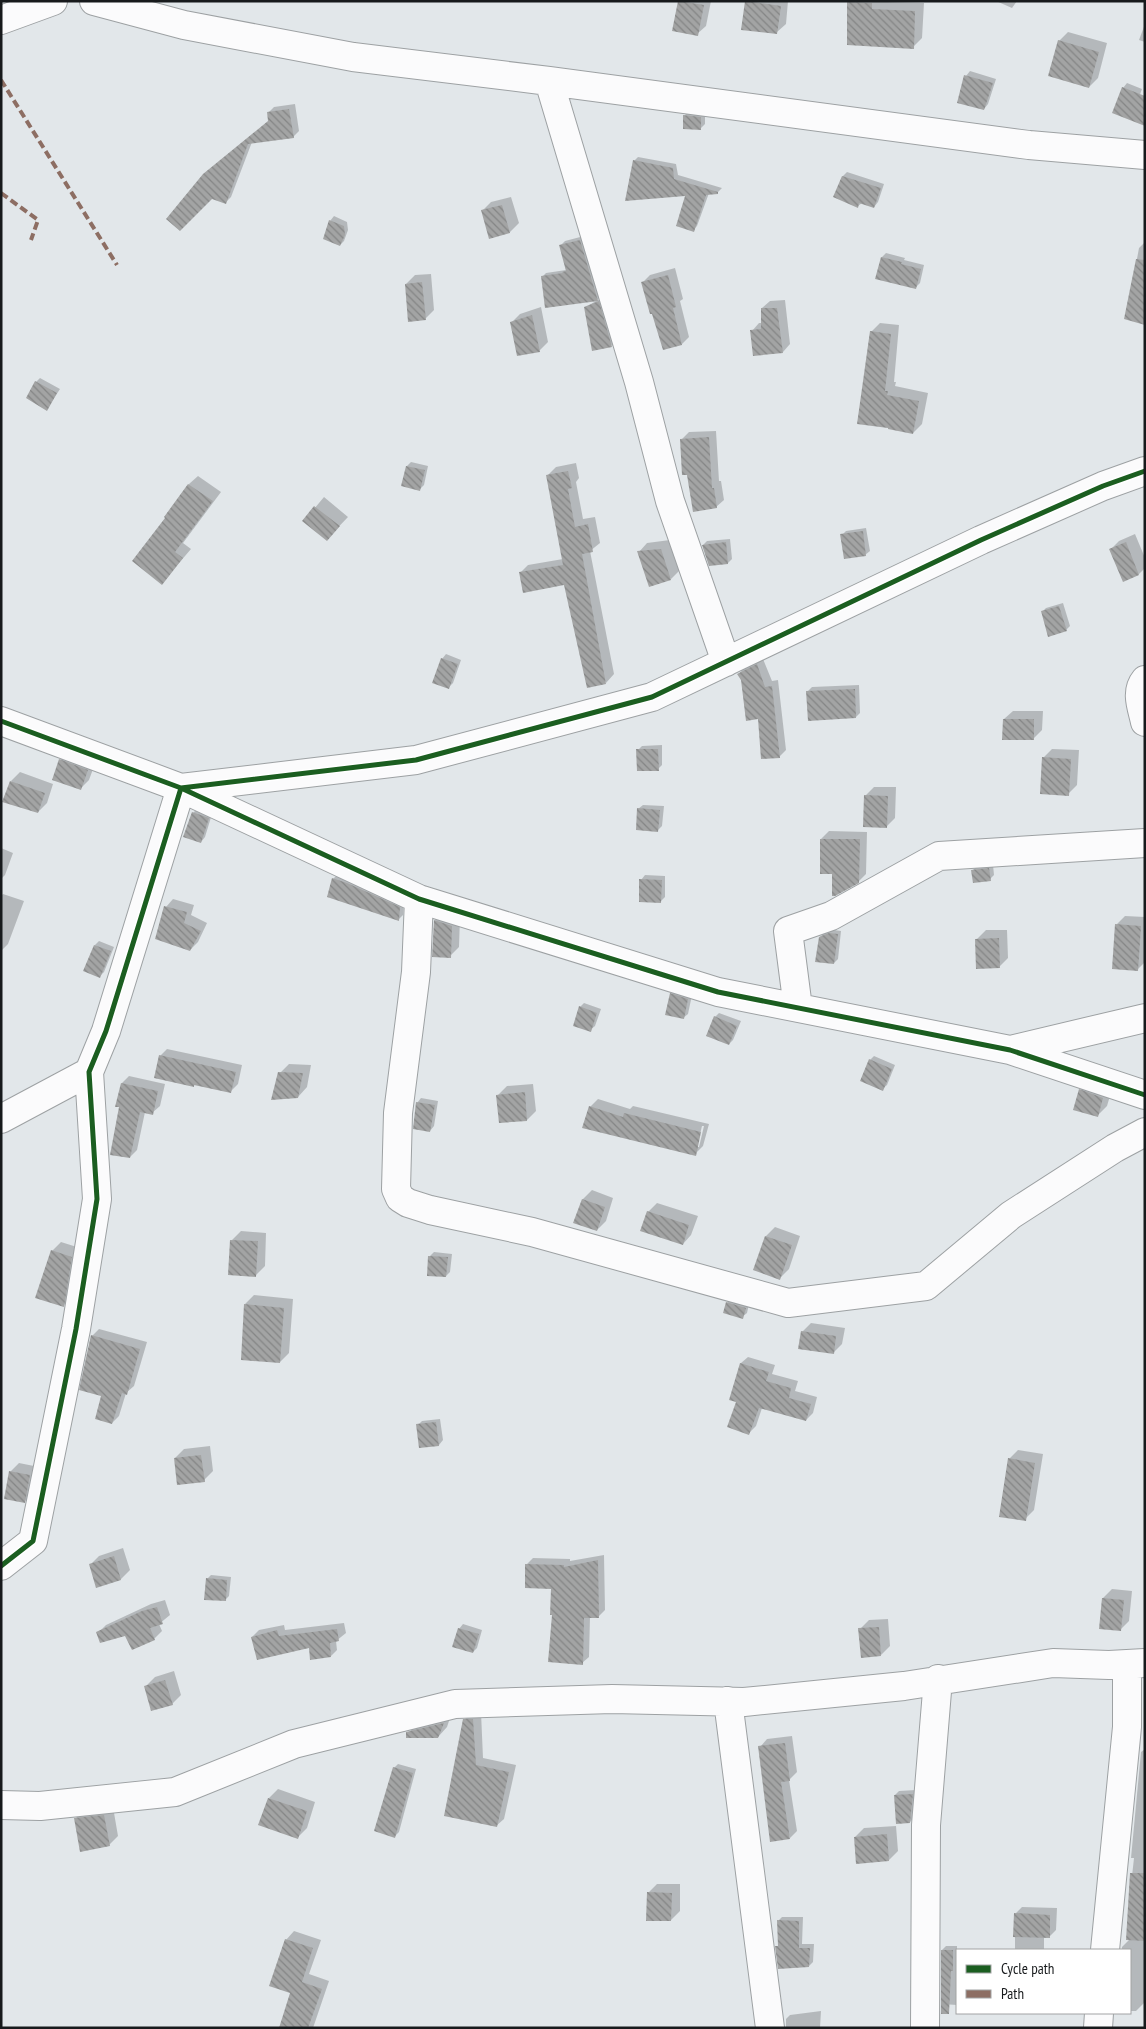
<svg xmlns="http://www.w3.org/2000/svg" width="1146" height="2029" font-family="'PT Sans Narrow',sans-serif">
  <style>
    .shadow { fill: #0003; fill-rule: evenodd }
    .building { fill: url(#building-back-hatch) }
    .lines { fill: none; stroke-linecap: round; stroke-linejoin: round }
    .minor-casing { stroke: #9da1a3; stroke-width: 30 }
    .minor { stroke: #fbfbfc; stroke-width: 28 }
    .quiet { stroke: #8d6e63; stroke-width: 4; stroke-dasharray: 8 4; stroke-linecap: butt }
    .cycleway-casing { stroke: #fff; stroke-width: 8 }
    .cycleway { stroke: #1b5e20; stroke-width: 5 }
  </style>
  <defs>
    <pattern id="building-back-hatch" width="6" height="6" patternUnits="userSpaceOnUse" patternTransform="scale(1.25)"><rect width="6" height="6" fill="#a3a4a4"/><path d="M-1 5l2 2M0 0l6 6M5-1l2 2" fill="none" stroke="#848585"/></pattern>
  </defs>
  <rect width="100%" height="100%" fill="#e2e7ea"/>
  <path class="shadow" d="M679 1H711L706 26 697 34Z
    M788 1 786 24 777 32 746 2Z
    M850 1 924 3 922 38 913 47 848 44Z
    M996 1H1017L1012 8Z
    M1145 24V42L1139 40Z
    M1068 32 1107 43 1098 78 1089 87 1059 41Z
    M970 71 996 79 988 104 984 109 966 76Z
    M1127 83 1142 89 1133 114 1123 88Z
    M295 104 299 131 293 137 252 142 231 197 226 202 212 198 204 174 269 121 268 113 274 107Z
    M689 111 705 113V124L700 129 685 115Z
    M638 157 676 164 678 175 722 188 717 193H709L697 226 693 230 687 195 634 161Z
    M847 172 884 184 878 202 874 207 862 203 858 206 834 196 843 176Z
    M511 197 519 223 510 232 482 211 491 202Z
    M334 216 347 222 348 230 344 241 340 245 330 221Z
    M584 236 602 296 597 300 603 298 616 342 612 346 586 307 596 301 542 277 546 273 566 270 561 245 565 241Z
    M1145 242V323L1126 318 1139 248Z
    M886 253 905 258 904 260 924 265 920 283 916 287 877 279 882 257Z
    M675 268 683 299 680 301 689 337 682 344 643 282 650 275Z
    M431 274 434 310 425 319 406 284 415 275Z
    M785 300 790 344 783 352 752 331 759 323H762V308L770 301Z
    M541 307 548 342 539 351 511 323 520 314Z
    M880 323 899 325 894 382H896L895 386 928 393 922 424 913 433 889 428 871 332Z
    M40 378 60 389 47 409 36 382Z
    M716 431 719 481H721L724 500 716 507 682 439 689 432Z
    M411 462 428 466 424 485 420 489 407 466Z
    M576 463 579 478 576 482 583 519 595 517 600 543 590 551 614 674 606 683 565 584 520 573 528 565 563 559 548 475 556 467Z
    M198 476 221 492 183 543 191 549 162 583 166 517 189 484Z
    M324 497 348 517 327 539 304 521Z
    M866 528 870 551 865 555 842 535 846 531Z
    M1135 534 1145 558V568L1139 574 1123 580 1110 550 1119 541Z
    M730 539 732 559 728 563 703 545 707 541Z
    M670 540 680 570 671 579 639 552 647 543Z
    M1063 603 1070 626 1066 630 1042 612 1046 608Z
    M446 654 461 660 453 683 449 687 442 659Z
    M763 659 772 681 778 680 786 750 779 757 739 674 745 667Z
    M859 685 860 713 856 717 808 691 812 687Z
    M1013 711H1043L1042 730 1033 739 1004 719Z
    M662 745V765L658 769 638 750 642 746Z
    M1052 749 1079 750 1077 785 1068 794 1043 758Z
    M69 751 96 761 89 780 80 789 60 760Z
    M20 772 53 784 47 803 38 812 11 781Z
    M874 787H896L895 818 886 827 865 796Z
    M643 805 664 806 662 826 658 830 638 809Z
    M197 809 212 814 205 837 201 842 193 813Z
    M829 831 867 832 866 874 858 882 833 873 821 839Z
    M1 848 13 853 5 875 1 879Z
    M993 865 994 875 990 879 973 870 977 866Z
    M337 875 404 903 403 915 399 919 333 879Z
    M645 875 665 876V897L661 901 641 880Z
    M3 894 24 901 8 944 1 951V896Z
    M173 899 194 905 191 915 207 923 198 942 190 950 166 907Z
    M444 912 460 917 459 947 450 956 435 920Z
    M1125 916 1145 917V962L1138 969 1116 925Z
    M834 930 841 931 838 959 834 963 820 937 824 933Z
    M986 930H1007L1008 958 999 967 977 939Z
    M99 941 114 947 104 972 100 976 95 945Z
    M675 990 692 995 688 1014 683 1018 671 994Z
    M584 1003 601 1009 595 1026 590 1030 580 1007Z
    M719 1013 741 1021 733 1040 729 1044 715 1017Z
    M167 1049 242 1065 238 1084 231 1091 195 1084 194 1086 160 1056Z
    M874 1056 895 1065 887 1085 882 1089 870 1060Z
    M289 1064 311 1065 307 1087 298 1097 280 1073Z
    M129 1076 165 1084 160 1106 152 1113 145 1112 137 1150 130 1157 121 1107 122 1083Z
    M1089 1081 1112 1089 1107 1106 1098 1115 1080 1090Z
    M533 1084 536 1111 527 1120 498 1095 507 1086Z
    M421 1098 438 1101 434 1126 430 1131 417 1103Z
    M598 1099 630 1109 633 1106 709 1124 703 1146 695 1154 590 1107ZM702 1126H704L699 1147H697Z
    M592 1190 613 1198 606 1221 597 1230 575 1223 583 1199Z
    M657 1203 698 1216 691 1235 683 1244 648 1212Z
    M775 1227 800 1236 789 1269 780 1278 755 1270 766 1236Z
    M241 1231 266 1233 265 1266 256 1275 232 1240Z
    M61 1242 80 1248 72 1297 63 1306 52 1251Z
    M434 1252 452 1254 450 1272 446 1276 430 1256Z
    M254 1295 293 1299 289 1353 280 1362 245 1304Z
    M731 1299 749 1304 747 1313 742 1317 727 1303Z
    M811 1323 845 1328 842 1344 833 1353 802 1332Z
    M99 1329 147 1342 134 1386 126 1393 119 1416 112 1423 103 1396 92 1336Z
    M748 1357 775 1365 772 1374 798 1381 795 1391 817 1397 813 1413 806 1420 762 1408 756 1426 749 1433 738 1401 741 1363Z
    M440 1419 443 1440 439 1445 418 1425 422 1421Z
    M210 1446 213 1471 204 1480 175 1458 184 1449Z
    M1018 1450 1043 1454 1034 1510 1025 1519 1009 1459Z
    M19 1463 39 1467 33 1493 24 1502 10 1472Z
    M123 1548 130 1570 121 1579 97 1586 90 1565 99 1556Z
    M604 1555 605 1610 598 1617H590L589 1657 582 1663 554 1614 552 1587 526 1565 533 1558 570 1559V1561Z
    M211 1575 231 1577 229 1596 225 1600 207 1579Z
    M1112 1589 1132 1591 1129 1621 1120 1630 1100 1628 1103 1598Z
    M165 1600 170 1615 159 1624 162 1631 154 1639 126 1634 98 1633 106 1625 151 1604Z
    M888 1619 890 1646 881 1655 860 1629 869 1620Z
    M344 1623 346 1633 336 1641 337 1650 331 1656 310 1647 252 1637 259 1630 284 1625 285 1630Z
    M463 1624 482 1630 477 1648 473 1652 459 1629Z
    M174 1671 181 1695 172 1704 146 1686 155 1677Z
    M472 1712H481L483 1758 516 1765 504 1819 496 1826 445 1815 464 1720Z
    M451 1715 447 1727 438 1737 408 1733 417 1724Z
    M792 1736 797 1772 789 1780 797 1831 790 1838 760 1747 767 1739Z
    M1145 1749 1144 2003 1136 2011H1130V1950H1122V1947L1130 1939 1129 1903 1134 1858H1131L1141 1752Z
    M398 1764 416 1769 399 1832 395 1836 394 1768Z
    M278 1789 315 1802 307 1828 298 1837 269 1798Z
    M916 1790 914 1818 910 1822 895 1795 899 1791Z
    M113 1807 118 1836 109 1845 75 1819 84 1810Z
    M896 1826 898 1851 889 1860 857 1862 855 1837 864 1828Z
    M657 1884H680V1911L671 1920 648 1893Z
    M1022 1907 1057 1908 1056 1930 1049 1937H1044V1950H1015V1914Z
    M782 1917H803L802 1944H814L813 1962 809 1966 777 1947 779 1944 778 1921Z
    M294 1931 321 1940 309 1974 329 1981 313 2028H280L292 1992 286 1940Z
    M946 1946H957V2005L942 2004V1950Z
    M821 2011 820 2028H786V2019L790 2015Z"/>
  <path class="building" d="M678 1 704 5 698 36 672 31Z
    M745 1 781 6 777 34 741 30Z
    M847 2 872 3V9L915 11 914 49 847 45Z
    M1058 40 1099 52 1089 88 1048 76Z
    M964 75 993 83 984 110 957 103Z
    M1122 87 1145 96V126L1112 113Z
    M289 109 294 138 248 144 226 204 212 199 180 231 166 219 203 174 268 121 267 112Z
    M683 115 701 117V130L683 129Z
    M633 160 673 168 674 179 718 192V194L706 195 694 232 676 226 685 196 625 201Z
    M842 176 881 188 874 208 859 203 858 208 833 197Z
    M502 205 510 233 489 239 481 210Z
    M329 220 344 226 345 235 340 246 323 239Z
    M580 240 598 301 545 308 541 276 563 273 562 272 566 271 559 245Z
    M881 257 902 262 901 264 921 269 916 289 875 279Z
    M1136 259 1145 260V325L1124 319Z
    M668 275 676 307 673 308 682 345 663 350 652 314H650L641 282Z
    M422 282 426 320 408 322 405 284Z
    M599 301 612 347 592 351 584 307Z
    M761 308H777L783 353 753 356 750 330 761 329Z
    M532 315 540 352 517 356 510 322Z
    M870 331 891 334 885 391H888L887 395 919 401 913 434 888 429V428L857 424Z
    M35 381 57 393 47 411 26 398Z
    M709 437 712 488H714L717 508 693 512 687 475H682L680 439Z
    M406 466 425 470 420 491 401 486Z
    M568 471 572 488 568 489 575 527 588 524 593 552 582 554 606 684 587 688 564 585 523 593 519 572 563 565 546 475Z
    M188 484 213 501 175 552 183 558 162 585 132 561 165 518 164 517Z
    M314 506 340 526 327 541 302 521Z
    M863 531 866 556 844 559 840 534Z
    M726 542 728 564 709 566 702 545Z
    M1126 542 1139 575 1123 582 1109 549Z
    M661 549 671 580 649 587 637 551Z
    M1059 606 1067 631 1048 637 1041 611Z
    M441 658 458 664 449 689 432 683Z
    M757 664 765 687 772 686 780 758 761 759 758 719 746 721 741 680 737 674Z
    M855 689 856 718 808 721 806 691Z
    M1003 719H1034V740H1002Z
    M636 749H658L659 771H637Z
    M1042 757 1071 759 1069 796 1040 794Z
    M59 759 88 770 81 790 52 780Z
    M10 781 45 793 38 813 2 802Z
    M864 795 888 796 887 828 863 827Z
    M637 808 660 810 658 832 636 830Z
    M192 812 209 818 201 843 183 837Z
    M820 839H860L859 883 835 896H832V874H820Z
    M989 868 991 881 973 883 971 870Z
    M332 878 347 883 400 907 399 921 327 897Z
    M639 879 662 880 661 903 639 902Z
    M164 906 187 912 184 923 201 931 190 951 155 939Z
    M434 920 452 926 451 958 432 957Z
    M1115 924 1141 926 1138 971 1112 969Z
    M829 933 838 934 834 964 815 962 819 937Z
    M999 938 1000 968 976 969 975 939Z
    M94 945 111 951 100 978 83 971Z
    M670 993 688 999 684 1019 665 1015Z
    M579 1006 597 1013 591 1032 573 1026Z
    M714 1016 737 1026 729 1045 706 1036Z
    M159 1055 236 1072 231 1093 194 1085V1087L154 1078Z
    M869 1059 892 1069 883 1091 860 1081Z
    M278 1072 303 1073 298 1098 271 1100Z
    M121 1083 158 1091 153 1115 140 1112 130 1158 110 1155 119 1107H115Z
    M1079 1089 1103 1098 1098 1117 1073 1110Z
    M525 1092 527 1121 499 1123 496 1095Z
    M416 1102 435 1105 430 1132 413 1129Z
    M589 1106 623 1117 624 1113 701 1132 696 1156 582 1128Z
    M582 1199 605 1207 597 1231 573 1223Z
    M647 1211 689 1225 683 1245 640 1231Z
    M765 1236 792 1245 780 1280 753 1270Z
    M230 1240 258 1241 256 1277 228 1275Z
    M51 1250 72 1257 64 1307 35 1298Z
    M428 1256 448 1257 446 1277 427 1276Z
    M726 1302 746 1308 743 1319 723 1313Z
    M244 1304 284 1308 280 1363 241 1360Z
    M801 1331 836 1336 834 1354 798 1349Z
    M91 1335 140 1349 127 1395 122 1393 112 1424 95 1419 101 1396 79 1390Z
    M740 1363 769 1372 766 1381 791 1388 789 1398 811 1404 806 1421 759 1408 749 1435 727 1427 736 1402 729 1400Z
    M436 1422 439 1446 419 1448 416 1424Z
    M201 1455 205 1482 177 1485 174 1458Z
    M1008 1458 1035 1463 1026 1521 999 1517Z
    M9 1471 30 1475 25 1503 4 1499Z
    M114 1556 121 1580 96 1588 89 1564Z
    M598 1560 599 1618H584L583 1665 548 1662 552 1615H550L551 1589 525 1588V1564L564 1565V1567Z
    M206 1578 227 1580 226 1601 204 1600Z
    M1102 1598 1124 1600 1121 1631 1099 1629Z
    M157 1607 163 1624 150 1628 155 1640 132 1650 125 1636 100 1643 96 1632 142 1611Z
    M879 1627 881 1656 861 1658 858 1628Z
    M458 1628 479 1634 473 1653 452 1647Z
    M337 1629 339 1641 330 1643 331 1657 310 1660 309 1648 257 1660 251 1637 277 1630 279 1636Z
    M165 1680 173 1705 151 1711 144 1686Z
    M463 1719H473L476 1765 509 1772 497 1827 444 1816Z
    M444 1723 438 1738H406V1732Z
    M785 1743 790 1781 781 1782 790 1839 770 1842 758 1746Z
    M393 1767 413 1773 395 1838 374 1831Z
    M913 1794 910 1823 896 1824 894 1795Z
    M268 1798 307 1811 298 1839 258 1825Z
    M104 1815 110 1846 80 1852 74 1818Z
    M887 1834 889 1861 856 1864 854 1837Z
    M1130 1873H1145V1941L1126 1940Z
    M647 1892 672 1893 671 1921H646Z
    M1014 1913 1050 1915V1938L1013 1937Z
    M777 1920 799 1921V1948H810L809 1967 778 1969 775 1946H778Z
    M285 1939 313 1948 302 1982 322 1989 308 2028H279L290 1993 269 1986Z
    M941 1950H953V1971H951L949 2014H941Z"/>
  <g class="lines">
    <defs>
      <path id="minor" d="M94 1 184 25 353 57 549 81 1029 145 1145 155
        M1 20 53 1
        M549 81 639 382 670 501 726 662
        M1145 680C1135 692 1142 708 1145 722
        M1 721 181 788 419 899 718 992 1010 1050 1145 1095
        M419 899 416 972 398 1113 396 1189 400 1198 408 1203 430 1210 532 1232 788 1303 926 1286 1011 1215 1115 1148 1145 1132
        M798 1008 788 931 831 916 939 856 1145 843
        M1010 1050 1145 1018
        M1 1119 89 1072
        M1 1566 33 1541 76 1329 97 1199 89 1072 106 1031 181 788 416 760 652 697 981 540 1103 486 1145 471
        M728 1701 770 2028
        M1 1805 40 1806 175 1792 294 1744 455 1704 612 1699 744 1702 904 1686 1053 1663 1109 1665 1145 1663
        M1105 1950 1127 1727V1664
        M925 2028 926 1825 938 1679
        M1098 2028 1099 2013"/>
    </defs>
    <use href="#minor" class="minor-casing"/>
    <use href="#minor" class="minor"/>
    <path class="quiet" d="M1 80 117 265
      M1 193 38 220 31 240"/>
    <defs>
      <path id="cycleway" d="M1 721 181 788 419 899 718 992 1010 1050 1145 1095
        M1 1566 33 1541 76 1329 97 1199 89 1072 106 1031 181 788 416 760 652 697 981 540 1103 486 1145 471"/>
    </defs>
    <use href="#cycleway" class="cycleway-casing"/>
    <use href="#cycleway" class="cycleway"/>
  </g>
  <rect width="1146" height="2029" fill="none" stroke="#171a1c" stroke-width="5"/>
  <rect x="956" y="1949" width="175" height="65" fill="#ffffff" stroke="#a2a3a4"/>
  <rect x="966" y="1965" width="25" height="8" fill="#1b5e20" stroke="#a2a3a4"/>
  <text x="1001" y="1974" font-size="15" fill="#171a1c">Cycle path</text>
  <rect x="966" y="1990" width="25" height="8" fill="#8d6e63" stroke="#a2a3a4"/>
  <text x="1001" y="1999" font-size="15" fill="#171a1c">Path</text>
</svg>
